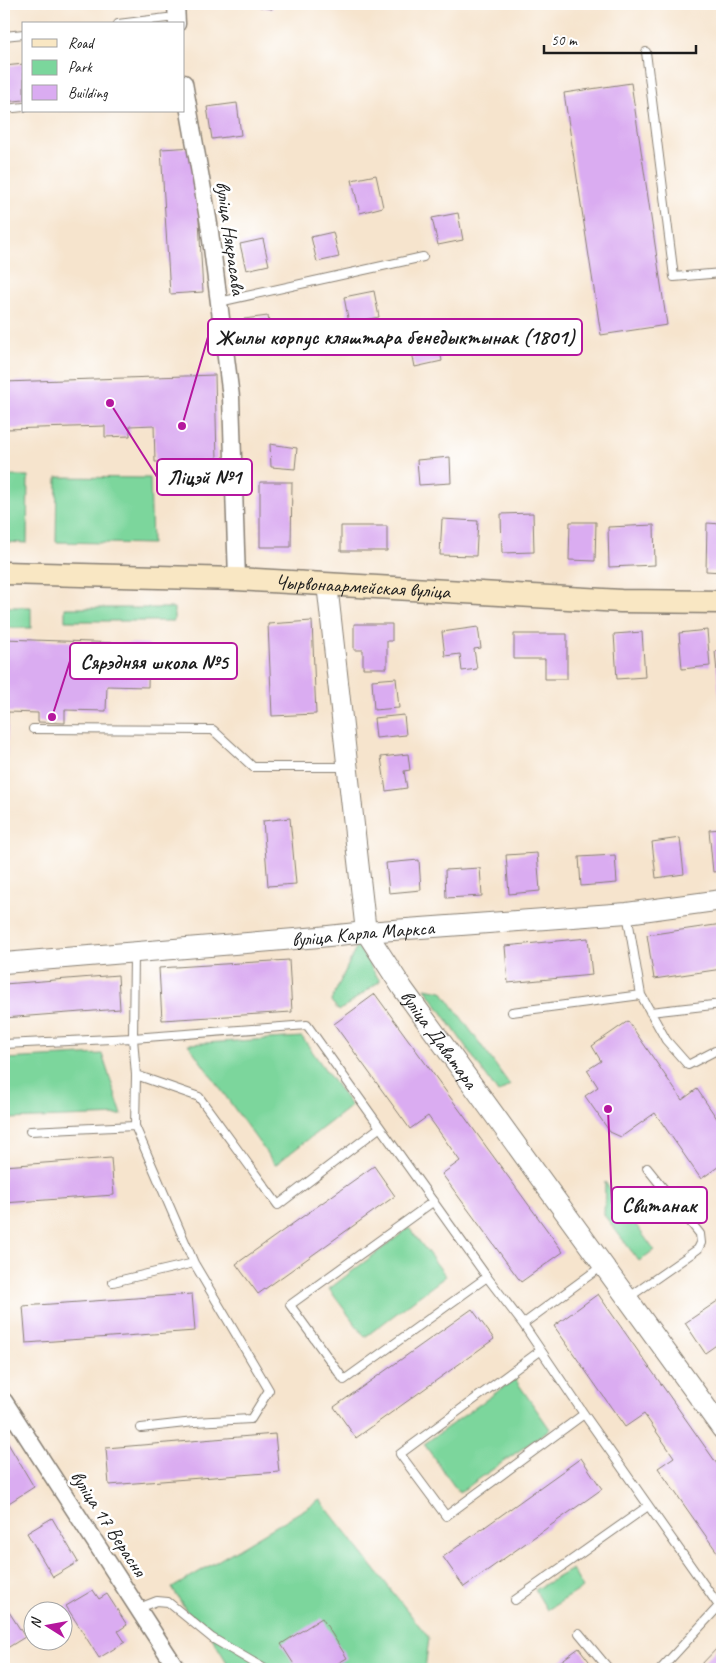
<svg xmlns="http://www.w3.org/2000/svg" width="726" height="1673" font-family="Caveat,sans-serif">
  <style>
    .green { fill: #7bd69c; stroke: #4c795c }
    .building { fill: #daacf1 }
    .lines { fill: none; stroke-linecap: round; stroke-linejoin: round }
    .service-casing { stroke: #898074; stroke-width: 10 }
    .minor-casing { stroke: #898074; stroke-width: 19 }
    .tertiary-casing { stroke: #898074; stroke-width: 22 }
    .secondary-casing { stroke: #898074; stroke-width: 25 }
    .service { stroke: #fff; stroke-width: 8 }
    .minor { stroke: #fff; stroke-width: 16 }
    .tertiary { stroke: #fff; stroke-width: 20 }
    .secondary { stroke: #f9e7c3; stroke-width: 22 }
    .labels { text-anchor: middle; stroke-width: 5; stroke-linejoin: round; paint-order: stroke }
    .street-label { font-size: 20px; fill: #1c1c1c; stroke: #fff }
    .leader { fill: none; stroke: #b5179e; stroke-width: 2 }
    .callout-dot { fill: #b5179e; stroke: #fff; stroke-width: 2 }
    .callout { fill: #fff; stroke: #b5179e; stroke-width: 2 }
    .callout-label { font-size: 21px; text-anchor: middle; font-weight: bold; fill: #1c1c1c }
  </style>
  <rect width="100%" height="100%" fill="#fff"/>
  <filter id="ink" filterUnits="userSpaceOnUse"><feTurbulence type="fractalNoise" baseFrequency=".02" numOctaves="2"/><feDisplacementMap in="SourceGraphic" scale="10" xChannelSelector="R" yChannelSelector="G"/><feConvolveMatrix kernelMatrix="1 2 1 2 8 2 1 2 1" color-interpolation-filters="sRGB"/></filter>
  <filter id="wash" filterUnits="userSpaceOnUse"><feTurbulence type="fractalNoise" baseFrequency=".0096" numOctaves="4" result="noise"/><feDisplacementMap in="SourceGraphic" scale="20" xChannelSelector="R" yChannelSelector="G"/><feGaussianBlur stdDeviation="1.12" result="paint"/><feColorMatrix in="noise" values="0 0 0 0 0 0 0 0 0 0 0 0 0 0 0 0 0 1.4 0 .05"/><feComposite in="paint" operator="in"/></filter>
  <g filter="url(#wash)">
    <rect width="100%" height="100%" fill="#f6e4cd"/>
    <path class="green" d="M4 476H28L27 543 4 542Z
      M57 477 150 478 152 544 56 542Z
      M4 607H31V628H4Z
      M65 608H174V621H65Z
      M357 946 380 981 339 1011 331 1001Z
      M425 988 442 991 510 1085 498 1093Z
      M302 1037 351 1106 275 1165 188 1044Z
      M102 1054 122 1115 7 1119 4 1112V1059Z
      M605 1182 654 1250 639 1261 604 1215Z
      M409 1228 446 1276 365 1337 329 1289Z
      M515 1379 550 1429 459 1493 424 1444Z
      M320 1500 429 1638 425 1669H231L212 1638 217 1632 188 1613 172 1588Z
      M572 1569 583 1588 547 1610 535 1590Z"/>
    <g id="blocks">
      <path class="building" d="M246 4H273L272 9Z
        M24 64V100L4 102V66Z
        M631 83 667 325 601 335 564 93Z
        M237 103 241 135 212 139 207 107Z
        M195 147 203 292 170 294 161 149Z
        M376 175 383 207 360 213 352 180Z
        M458 213 463 240 438 245 432 218Z
        M333 232 339 257 317 262 311 237Z
        M263 239 269 265 246 270 240 244Z
        M374 291 379 317 349 323 344 297Z
        M268 316 273 349 248 352 244 319Z
        M438 341 442 361 415 367 411 347Z
        M215 375 217 460 155 462 154 425 130 426V436L105 437V426L6 429 7 473H4V382Z
        M270 444 297 448 295 469 271 467Z
        M450 457 451 483 419 485 417 460Z
        M260 482H292L291 547H260Z
        M533 513 534 552 502 553 501 514Z
        M442 519 478 521 476 556 440 555Z
        M570 522H596L595 561 569 560Z
        M707 523 722 524V572L706 571Z
        M654 525 655 565 609 567 608 527Z
        M341 526H387V551H341Z
        M312 621 316 714 272 716 268 624Z
        M354 624H392V641H387V668H363V650H354Z
        M478 627 481 648 474 649 477 669 462 671 460 654 445 656 442 632Z
        M707 630 710 666 682 669 679 633Z
        M642 632 645 677 617 679 614 634Z
        M514 634H567V679H545V659H514Z
        M4 639 149 644 148 687 107 686 106 711 65 710V723L38 722V713L8 712 6 802H4Z
        M722 650V716H721L715 651Z
        M396 678 399 708 374 710 372 680Z
        M404 715 406 735 376 738 374 718Z
        M408 754 410 770 404 771 407 788 386 791 381 757Z
        M290 818 296 884 268 886 263 821Z
        M722 829V871L713 872 709 830Z
        M680 838 684 874 656 878 652 842Z
        M537 853 540 891 509 894 506 855Z
        M615 855 617 883 581 886 579 857Z
        M419 860 421 890 389 893 386 863Z
        M480 868 482 896 446 898 445 870Z
        M722 924V969L654 979 647 935Z
        M588 938 592 975 508 983 505 946Z
        M289 960 292 1012 162 1020 159 968Z
        M118 975 120 1009 4 1018V984Z
        M375 994 563 1252 521 1282 442 1174 460 1161 428 1116 410 1129 334 1024Z
        M628 1021 682 1100 697 1089 722 1126V1164L701 1179 655 1113 621 1137 610 1132 585 1096 598 1087 587 1070 601 1061 592 1046Z
        M111 1158 114 1195 4 1203V1166Z
        M374 1166 395 1196 258 1294 236 1264Z
        M192 1294 195 1331 26 1343 23 1306Z
        M598 1294 722 1471V1559L658 1468 674 1457 644 1414 625 1427 554 1326Z
        M722 1298V1341L705 1353 685 1323Z
        M472 1309 494 1339 356 1438 334 1407Z
        M275 1434 279 1472 109 1485 106 1448Z
        M6 1440 34 1487 4 1506V1442Z
        M581 1458 602 1489 464 1587 443 1557Z
        M52 1518 78 1562 53 1577 27 1533Z
        M93 1590 99 1599 107 1594 127 1625 118 1631 125 1642 99 1658 66 1606Z
        M4 1604 25 1637 4 1650Z
        M322 1618 347 1658 328 1669H297L281 1644Z
        M722 1643V1669H697Z
        M579 1648 595 1669H550Z"/>
    </g>
  </g>
  <g filter="url(#ink)">
    <use href="#blocks" fill-opacity="0" stroke="#898074" stroke-width="1"/>
    <g class="lines">
      <defs>
        <path id="service" d="M118 24 167 18
          M4 36 24 34
          M646 52 674 277 722 273
          M4 109 24 107
          M219 302 423 257
          M33 729 213 730 253 767H347
          M627 913 641 995 666 1040 688 1065 715 1051
          M512 1012 641 995
          M650 1012 722 1004
          M4 1044 133 1038 134 954
          M136 1075 199 1097 278 1205 379 1128
          M30 1131 135 1126
          M434 1201 290 1305 344 1380 487 1277
          M113 1282 194 1263
          M628 1298 698 1249 701 1243 700 1234 647 1168
          M523 1324 602 1266
          M540 1351 400 1454 446 1516 584 1414
          M141 1428 194 1422 251 1419 269 1390 194 1263 135 1126 136 1075 133 1038 307 1025 487 1277 523 1324 584 1414 719 1606 661 1669
          M515 1600 648 1506
          M139 1608 157 1601 168 1602 212 1638 265 1669
          M579 1633 609 1669"/>
        <path id="minor" d="M176 4 177 24
          M184 83 209 224 231 397 237 579
          M4 1401 177 1669"/>
        <g id="tertiary">
          <path id="s1" d="M327 584 366 932 403 989 722 1429"/>
          <path id="s2" d="M4 963 319 937 366 932 627 913 722 900"/>
        </g>
        <g id="secondary">
          <path id="s3" d="M4 573 237 579 621 601 722 602"/>
        </g>
      </defs>
      <use href="#service" class="service-casing"/>
      <use href="#minor" class="minor-casing"/>
      <use href="#tertiary" class="tertiary-casing"/>
      <use href="#secondary" class="secondary-casing"/>
      <use href="#service" class="service"/>
      <use href="#minor" class="minor"/>
      <use href="#tertiary" class="tertiary"/>
      <use href="#secondary" class="secondary"/>
    </g>
  </g>
  <g class="labels">
    <g class="street-label">
      <text transform="translate(231 238) rotate(82)" y="7">вуліца Някрасава</text>
      <text dy="7" stroke="none"><textPath href="#s3" startOffset="359">Чырвонаармейская вуліца</textPath></text>
      <text dy="7" stroke="none"><textPath href="#s2" startOffset="360">вуліца Карла Маркса</textPath></text>
      <text dy="7" stroke="none"><textPath href="#s1" startOffset="480">вуліца Даватара</textPath></text>
      <text transform="translate(109 1523) rotate(57)" y="7">вуліца 17 Верасня</text>
    </g>
  </g>
  <path class="leader" d="M182 426L208 337M110 403L157 477M52 717L70 661M608 1109L612 1205"/>
  <g class="callout-dot">
    <circle cx="182" cy="426" r="5"/>
    <circle cx="110" cy="403" r="5"/>
    <circle cx="52" cy="717" r="5"/>
    <circle cx="608" cy="1109" r="5"/>
  </g>
  <g class="callout">
    <rect x="208" y="319" width="374" height="36" rx="5"/>
    <rect x="157" y="459" width="95" height="36" rx="5"/>
    <rect x="70" y="643" width="167" height="36" rx="5"/>
    <rect x="612" y="1187" width="95" height="36" rx="5"/>
  </g>
  <g class="callout-label">
    <text x="395" y="344">Жылы корпус кляштара бенедыктынак (1801)</text>
    <text x="204" y="484">Ліцэй №1</text>
    <text x="154" y="669">Сярэдняя школа №5</text>
    <text x="659" y="1212">Свитанак</text>
  </g>
  <rect width="726" height="1673" fill="none" stroke="#fff" stroke-width="20"/>
  <rect x="22" y="22" width="162" height="90" fill="#ffffff" stroke="#a4a4a4"/>
  <rect x="32" y="39" width="25" height="8" fill="#f9e7c3" stroke="#a4a4a4"/>
  <text x="68" y="48" font-size="15" fill="#1c1c1c">Road</text>
  <rect x="32" y="60" width="25" height="15" fill="#7bd69c" stroke="#a4a4a4"/>
  <text x="68" y="72" font-size="15" fill="#1c1c1c">Park</text>
  <rect x="32" y="85" width="25" height="15" fill="#daacf1" stroke="#a4a4a4"/>
  <text x="68" y="98" font-size="15" fill="#1c1c1c">Building</text>
  <g transform="translate(48 1626) rotate(281)"><circle r="24" fill="#ffffff" stroke="#a4a4a4"/>
  <path d="M0-4L9 19L0 12L-9 19Z" fill="#b5179e"/>
  <text y="-8" font-size="14" font-weight="bold" text-anchor="middle" fill="#1c1c1c">N</text>
  </g>
  <path d="M544 45v8h152v-8" fill="none" stroke="#1c1c1c" stroke-width="2.5"/>
  <text x="551" y="45" font-size="15" fill="#1c1c1c" stroke="#ffffff" stroke-width="4" paint-order="stroke">50 m</text>
</svg>
